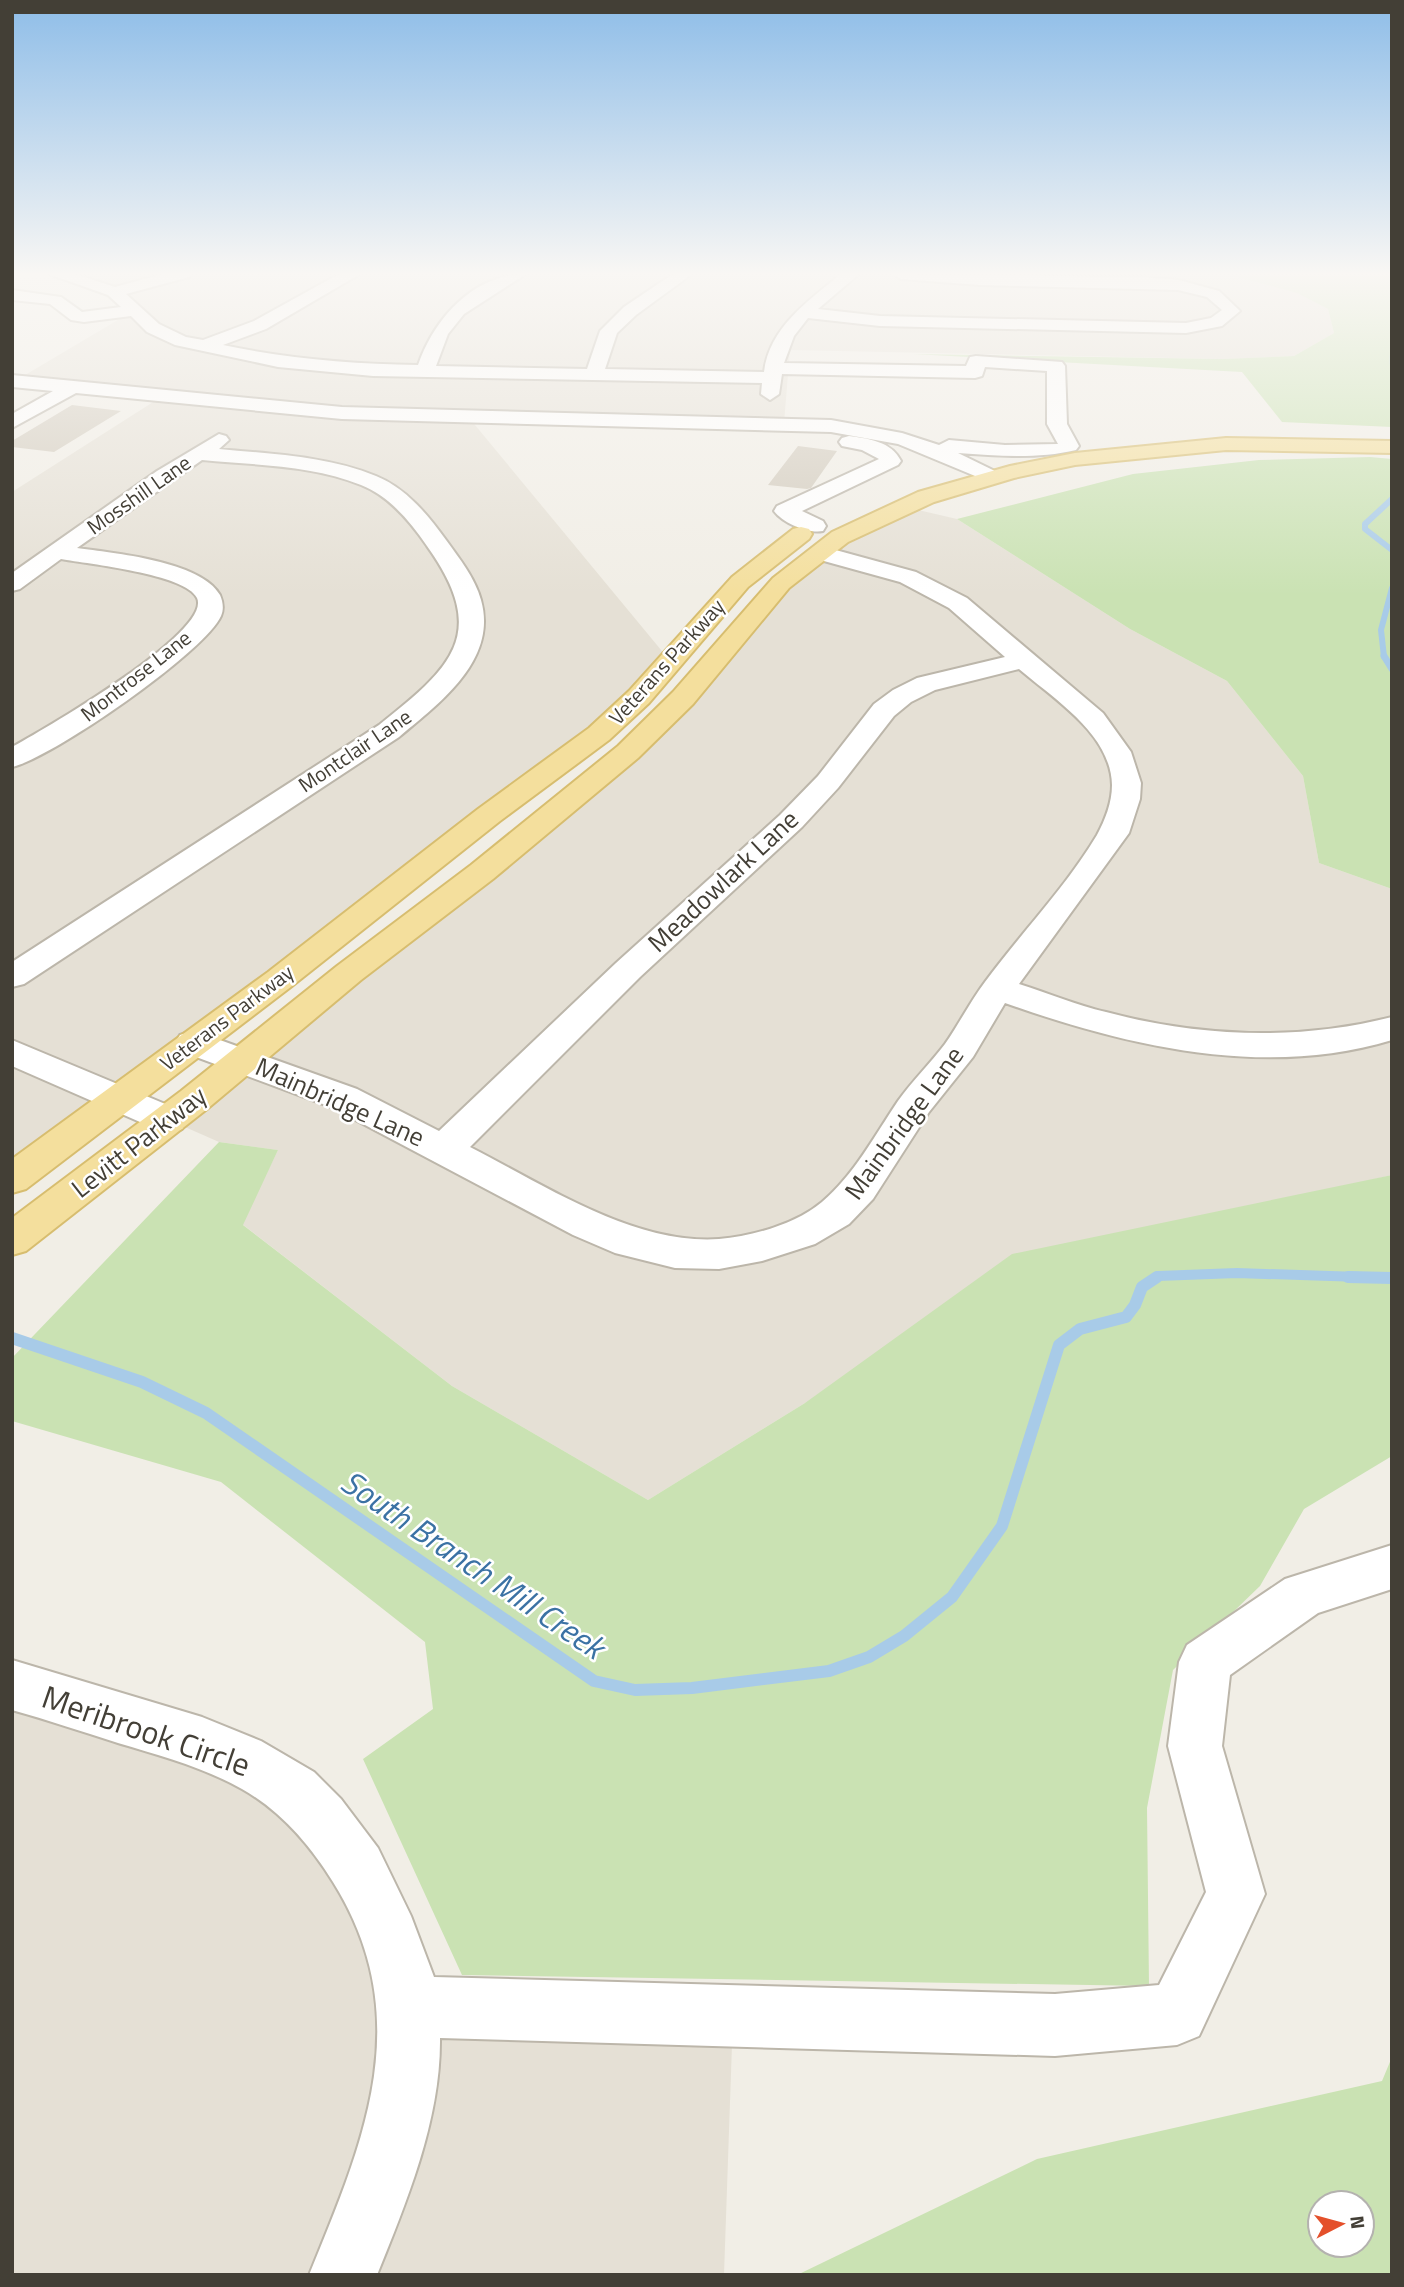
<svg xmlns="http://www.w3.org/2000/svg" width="1404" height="2287" font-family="'Titillium Web',sans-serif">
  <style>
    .residential { fill: #e5e0d5 }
    .green { fill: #cae2b3; fill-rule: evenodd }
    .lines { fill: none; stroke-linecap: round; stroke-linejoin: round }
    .stream-far4 { stroke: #a8cbe8; stroke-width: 4.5 }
    .stream-far3 { stroke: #a8cbe8; stroke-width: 6 }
    .stream-far2 { stroke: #a8cbe8; stroke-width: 7 }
    .stream-far1 { stroke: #a8cbe8; stroke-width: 10 }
    .stream { stroke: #a8cbe8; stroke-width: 12 }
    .building { fill: #d2cbbd }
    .minor-casing { stroke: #bcb6aa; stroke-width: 4 }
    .major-casing { stroke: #d7bd6f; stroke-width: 4 }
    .minor { fill: #fff; fill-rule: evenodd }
    .major { fill: #f4df9d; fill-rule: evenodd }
    .labels { text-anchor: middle; stroke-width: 5; stroke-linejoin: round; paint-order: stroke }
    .far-street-label { font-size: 21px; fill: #433f36; stroke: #fff }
    .street-label { font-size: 26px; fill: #433f36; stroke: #fff }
    .near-street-label { font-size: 32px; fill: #433f36; stroke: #fff }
    .near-water-label { font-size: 33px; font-style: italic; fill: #3b72a4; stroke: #fff }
  </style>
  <rect width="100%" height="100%" fill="#f1eee6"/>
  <path class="residential" d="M57 274H1226L1298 293 1328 309 1334 333 1294 356 1222 359 790 350 784 423 470 419 671 662 654 679 12 1179V492L161 397 15 381 133 311 114 292Z
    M901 506 957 519 1130 629 1227 681 1303 776 1319 863 1392 889V1175L1345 1186 805 1403 648 1500 452 1386 242 1224 278 1150 219 1142 169 1120 613 765 821 553Z
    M12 1685 282 1782 408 2007 733 2016 724 2275H12Z"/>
  <path class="green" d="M1226 274H1392V427L1282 422 1242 372 913 354 1222 359 1294 356 1334 333 1328 309 1297 293Z
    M1370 457 1392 459V889L1319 863 1303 776 1227 681 1130 629 957 519 1133 474 1259 460Z
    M219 1142 278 1150 243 1225 452 1386 648 1500 805 1403 1012 1254 1392 1175V1456L1304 1509 1260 1586 1173 1670 1147 1808 1149 1986 462 1975 363 1759 433 1709 425 1642 221 1482 12 1421V1358Z
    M1392 2057V2275H797L1037 2159 1382 2081ZM1362 2203V2245H1320V2203Z"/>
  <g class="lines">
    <path class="stream-far4" d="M1392 356V364"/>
    <path class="stream-far3" d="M1392 499 1365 524V529L1392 550
      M1384 657 1381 630 1392 588"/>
    <path class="stream-far2" d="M1384 656 1392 669"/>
    <path class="stream-far1" d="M1155 1278 1158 1276 1237 1273 1392 1278"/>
    <path class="stream" d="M1348 1277 1392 1278
      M12 1338 142 1382 206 1413 594 1681 635 1690 692 1688 829 1671 869 1657 904 1636 952 1597 1002 1526 1059 1345 1080 1329 1126 1317 1135 1305 1142 1287 1157 1277"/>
  </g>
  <path class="building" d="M72 405 121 411 54 452 12 447V441Z
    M798 446 837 451 811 488 807 489 768 485Z"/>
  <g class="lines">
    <defs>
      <path id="minor" d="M49 274H75L115 287 163 274H191L189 277 126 294 159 324 186 337 203 340 254 321 339 274H360L266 329 223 345C288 359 352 364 418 365 434 319 473 274 526 274L464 314 448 334 436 366 587 369 600 331 624 307 673 274H692L636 315 617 333 605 369 764 372C769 328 808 301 841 274H859L818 309 880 316 1186 323 1211 318 1222 310 1207 297 1178 290 980 285 901 279 893 274 1142 277 1179 280 1219 291 1240 311 1222 326 1186 333 880 326 808 318 794 336 784 363 966 366 970 357 976 356 1062 362 1065 366 1067 424 1079 446 1076 450C1039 459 997 456 958 453L999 473 1003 477 999 481 992 483 898 444 831 432 342 419 76 393 12 428V414L53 391 12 387V375L342 407 831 420 902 433 939 445 949 440 1005 445 1058 444 1047 424V371L985 367 982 376 975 378 782 374 779 394 770 400 761 394 762 383 373 376 278 367 175 345 147 332 131 316 84 322 71 320 50 304 12 300V290L61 297 82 312 121 307 108 295Z
        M219 434 226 436 229 440 219 449C271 454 327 456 376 476 406 488 428 515 446 540 459 558 475 578 481 600 498 660 440 703 399 737L24 984 12 987V962L379 725C452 667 490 634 427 546 410 521 389 496 361 485 312 465 254 465 202 460L77 548C113 553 201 561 220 595 223 602 224 609 221 616 205 652 52 758 12 767V747C41 731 213 632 197 598 186 574 88 564 61 559L20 589 12 591V573L157 471Z
        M849 436C869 439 891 441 901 461L898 465 802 511 823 521 826 526 823 531C808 534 783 523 774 511L777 506 879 459 862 450 842 446 839 442 842 438Z
        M821 546 916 572 967 598 1103 713 1131 752 1141 783 1140 799 1129 833 1019 984C1048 993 1076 1005 1106 1012 1199 1037 1299 1041 1392 1017V1040C1265 1079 1126 1046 1005 1003L973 1057 929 1112 873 1199 849 1224 815 1244 762 1261 719 1269 675 1268 615 1253 573 1235 331 1107 180 1051 175 1043 180 1035 193 1031 206 1035 357 1089 439 1131 616 963 780 815 818 776 874 704 893 690 917 678 1005 657 949 608 900 582 813 558 809 553 813 548ZM1019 669C1054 699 1111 734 1112 785 1112 803 1105 820 1097 835 1066 887 1021 933 985 982 970 1002 959 1024 945 1044 930 1064 912 1081 898 1101 875 1135 854 1175 822 1202 796 1224 753 1236 719 1239 634 1245 543 1184 470 1147L640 977 802 827 838 788 894 716 911 702 935 690Z
        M12 1040 182 1111 188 1120 182 1129 169 1133 156 1129 12 1066Z
        M1392 1545V1589L1318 1613 1230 1675 1222 1746 1265 1894 1199 2036 1177 2045 1055 2056 440 2038C441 2119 407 2201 377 2275H309C364 2141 418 2018 333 1882 310 1845 281 1811 242 1789 203 1767 161 1756 118 1743 83 1732 48 1720 12 1710V1660L202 1717 261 1741 314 1772 341 1799 378 1848 411 1916 434 1977 1055 1994 1159 1985 1206 1892 1168 1746 1179 1662 1187 1645 1285 1579Z"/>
      <path id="major" d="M1226 438 1392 441V453L1226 450 1075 465 1014 478 934 502 848 542 789 588 693 704 638 758 493 879 361 980 207 1109 26 1251 12 1255V1218L181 1091 337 966 471 865 618 746 673 692 773 578 832 532 918 492 1010 466 1075 453Z
        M801 527 809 529 812 534 809 539 748 587 649 703 609 740 500 821 292 986 26 1189 12 1193V1159L268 972 478 809 589 728 629 691 732 577 793 529Z"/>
    </defs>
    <use href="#minor" class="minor-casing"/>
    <use href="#major" class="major-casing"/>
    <use href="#minor" class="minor"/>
    <use href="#major" class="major"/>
  </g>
  <linearGradient id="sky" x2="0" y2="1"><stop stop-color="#8ebde8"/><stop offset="0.46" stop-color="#f9f7f4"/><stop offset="1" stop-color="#f9f7f4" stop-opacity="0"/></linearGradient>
  <rect width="1404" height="595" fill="url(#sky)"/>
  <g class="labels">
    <g class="far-street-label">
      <text transform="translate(139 495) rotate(-35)" y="7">Mosshill Lane</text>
      <text transform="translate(667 662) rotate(-48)" y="7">Veterans Parkway</text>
      <text transform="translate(136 676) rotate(-38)" y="7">Montrose Lane</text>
      <text transform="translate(355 751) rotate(-34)" y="7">Montclair Lane</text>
      <text transform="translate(227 1018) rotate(-37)" y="7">Veterans Parkway</text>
    </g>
    <g class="street-label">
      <text transform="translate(723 881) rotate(-43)" y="9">Meadowlark Lane</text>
      <text transform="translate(340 1102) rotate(24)" y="9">Mainbridge Lane</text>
      <text transform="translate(904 1123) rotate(-54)" y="9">Mainbridge Lane</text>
      <text transform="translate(139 1142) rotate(-38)" y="9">Levitt Parkway</text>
    </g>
    <g class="near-street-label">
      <text transform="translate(146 1731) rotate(19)" y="11">Meribrook Circle</text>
    </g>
    <g class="near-water-label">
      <text transform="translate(473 1564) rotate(34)" y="12">South Branch Mill Creek</text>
    </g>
  </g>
  <rect width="1404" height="2287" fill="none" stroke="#433f36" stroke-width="28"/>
  <g transform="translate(1341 2224) rotate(84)"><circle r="33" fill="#ffffff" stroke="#b4b2af" stroke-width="2"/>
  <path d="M0-5L12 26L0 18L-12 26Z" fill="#e4502b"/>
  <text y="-10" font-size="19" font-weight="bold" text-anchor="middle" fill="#433f36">N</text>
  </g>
</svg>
